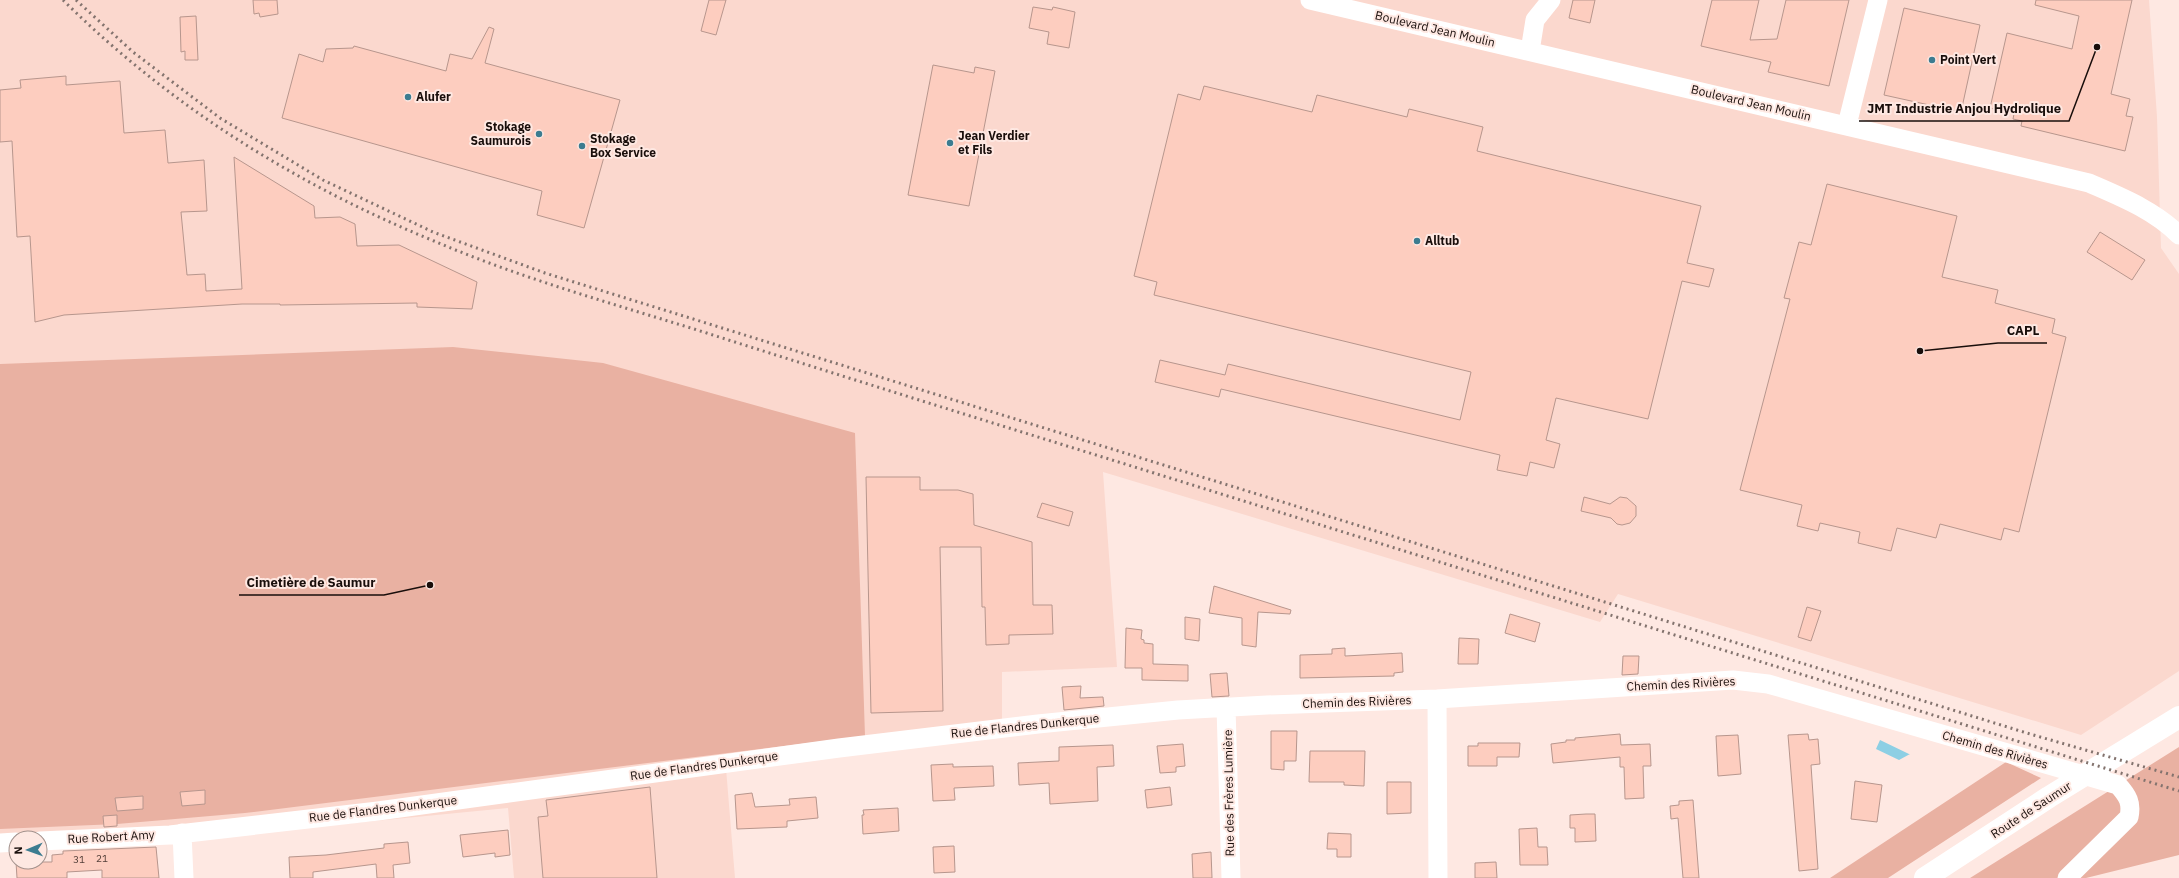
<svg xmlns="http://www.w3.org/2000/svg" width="2179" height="878" font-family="'IBM Plex Sans',sans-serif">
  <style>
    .built { fill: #fbd8ce }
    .green { fill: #e9b1a2 }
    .water { fill: #8dcfe4 }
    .building { fill: #fdcdbf; stroke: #b7968d }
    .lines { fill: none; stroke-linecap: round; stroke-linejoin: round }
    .minor { stroke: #fff; stroke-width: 19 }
    .major { stroke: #fff; stroke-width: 22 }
    .rail { stroke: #83736e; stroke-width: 3; stroke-dasharray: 2 4; stroke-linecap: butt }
    .poi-dot { fill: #3c7c90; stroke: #fee8e2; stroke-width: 1.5 }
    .labels { text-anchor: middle; stroke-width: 4; stroke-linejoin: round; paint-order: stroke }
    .number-label { font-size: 10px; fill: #523e38 }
    .street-label { font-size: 12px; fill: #190e0b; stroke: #fee8e2 }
    .poi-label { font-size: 12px; font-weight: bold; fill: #190e0b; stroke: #fee8e2; text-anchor: start }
    .leader { fill: none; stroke: #190e0b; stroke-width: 1.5 }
    .callout-dot { fill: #190e0b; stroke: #fee8e2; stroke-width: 1.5 }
    .callout-label { font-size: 13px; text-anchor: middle; font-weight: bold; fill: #190e0b; stroke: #fee8e2; stroke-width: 4; stroke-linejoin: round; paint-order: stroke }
  </style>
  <rect width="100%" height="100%" fill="#fee8e2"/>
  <path class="built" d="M0 0H2149L2157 117 2161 248 2179 274V671L2081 735 1618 594 1600 622 1103 472 1117 667 1002 672V723L725 756 735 878H514L508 808 178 840 16 838 0 852Z"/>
  <path class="green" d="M453 347 603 363 855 433 865 736 245 813 117 824 0 829V364Z
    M2179 747V855L2086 878H1970Z
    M2006 762 2041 778 1888 878H1830Z"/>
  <path class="water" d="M1880 740 1909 754H1910L1899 760 1876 749Z"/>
  <path class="building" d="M253 0H277L278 14 260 17 259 13 254 14Z
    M709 0H726L716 35 701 31Z
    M1573 0H1595L1590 23 1569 18Z
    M1712 0H1759L1750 40 1777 39 1786 0H1849L1829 86 1768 72 1771 62 1701 46Z
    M2036 0H2132L2111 94 2130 99 2126 116 2133 117 2125 151 2021 126 2022 121 2013 119 2014 114 1990 108 2007 33 2072 49 2079 16 2035 5Z
    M1033 7 1052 10 1053 7 1075 12 1069 48 1047 44 1049 32 1029 28Z
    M1904 8 1980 25 1961 112 1884 95Z
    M196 16 198 60H185V51L181 52 180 17Z
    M489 27 494 29 485 63 620 100 584 228 537 215 542 191 282 118 299 54 323 62 326 49 353 48 354 46 446 71 450 54 472 59Z
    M933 65 974 73 975 67 995 71 969 206 908 195Z
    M66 76V85L120 81 124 133 165 130 168 163 204 160 207 211 181 212 187 275 205 274 206 291 242 289 234 157 314 206 315 218 340 217 355 224 357 246 399 245 477 282 472 309 417 307V303L280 305V304H242L64 315 35 322 30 236 17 237 12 141 0 142V90L21 88 20 80Z
    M1204 86 1312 112 1317 95 1407 117 1409 109 1483 127 1477 151 1701 206 1687 263 1714 269 1709 287 1682 281 1648 419 1556 398 1546 440 1560 444 1554 468 1530 462 1527 476 1497 470 1500 455 1221 389 1219 397 1155 382 1160 360 1225 375 1228 364 1460 420 1471 372 1154 295 1157 282 1134 276 1178 94 1200 100Z
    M1827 184 1957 216 1942 277 1998 290 1995 303 2055 319 2052 333 2066 337 2019 532 2004 528 2001 540 1940 524 1936 538 1897 528 1891 551 1858 543 1860 532 1820 523 1818 531 1797 526 1802 505 1740 490 1790 299 1784 298 1799 242 1811 245Z
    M2100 232 2145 260 2132 280 2087 252Z
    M866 477H920V490H958L973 494 974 525 1032 542 1033 605H1052L1053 634 1009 635V644L986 645 985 607H982L981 547H940L943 711 871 713Z
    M1584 497 1610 504 1620 497 1627 498 1636 506V516L1630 523 1622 525 1617 524 1611 518 1581 511Z
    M1042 503 1073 512 1069 526 1037 517Z
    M1214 586 1291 610 1290 614 1258 612 1256 647 1242 645V618L1209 613Z
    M1807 607 1821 611 1811 641 1798 637Z
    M1510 614 1540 623 1535 642 1505 633Z
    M1185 617 1200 619 1199 641 1185 639Z
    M1126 628 1142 630 1141 639 1144 640V643L1153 644V664L1188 665V681L1142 680V668H1125Z
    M1459 638 1479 639 1478 664H1458Z
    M1345 648V656L1402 653 1403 672 1394 673V676L1300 678V655L1332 654V649Z
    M1623 656H1639L1638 674 1622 675Z
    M1227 673 1229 696 1212 697 1210 674Z
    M1081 686 1080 698 1103 697 1104 706 1064 710 1062 687Z
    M1271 731H1297L1296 761H1284V770L1271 769Z
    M1620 734 1621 745 1650 744 1651 766H1643L1644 798 1625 799 1624 767H1620V757L1553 763 1551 744 1566 742V740H1575V738Z
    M1808 734 1809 740 1818 739 1820 764 1811 765 1818 869 1799 871 1788 735Z
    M1738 735 1741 774 1718 776 1716 736Z
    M1478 743H1520L1519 757H1497V766H1468V746H1478Z
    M1183 744 1185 766 1176 767V772L1160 773 1157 746Z
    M1113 745 1114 766 1097 767 1098 801 1050 804 1049 783 1019 785 1018 763 1059 761V747Z
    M1310 751H1365L1364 786 1344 785V782H1309Z
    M953 764V767L993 766 994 786 954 788 955 800 933 801 931 765Z
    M1855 781 1882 785 1877 822 1851 819Z
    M1387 782H1411V813L1387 814Z
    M650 787 657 878H543L538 817 548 816 546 800Z
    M1170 787 1172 805 1147 808 1145 790Z
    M205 790V804L182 806 180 792Z
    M752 793 755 807 790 805 789 799 816 797 818 818 787 821V827L737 829 735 795Z
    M143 796V809L117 811 115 798Z
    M1693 800 1699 878H1683L1678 818 1671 819 1670 806 1679 805V801Z
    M898 808 899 831 863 834 862 815H864L863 810Z
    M1586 814H1595L1596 841 1575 842V828H1570V815Z
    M117 815V826L104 827 103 816Z
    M1537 828 1538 847H1547L1548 865H1520L1519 829Z
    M508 830 510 855 495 857V853L463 857 460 835Z
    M1328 833 1351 834V857H1337V849H1327Z
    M408 842 410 863 393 865 394 878H377L376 864 313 872V878H290L289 857 326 855 384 848V844Z
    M954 846 955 872 934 873 933 847Z
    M156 847 159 878H102V870L67 872V878H17L16 862H52V855L63 854V851Z
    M1211 852 1212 878H1193L1192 854Z
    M1496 862 1497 878H1475V863Z"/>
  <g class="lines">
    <path class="minor" d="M1310 0 2089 183C2121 197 2154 210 2179 235
      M1530 51 1535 20 1551 0
      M1847 125 1878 0
      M1437 699 1438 878
      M1226 707 1231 878
      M182 833 184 878
      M40 841 170 835 378 811 839 748 1038 724 1178 710 1267 705 1437 699 1733 680 1768 684 2118 785C2128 796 2132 803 2129 817L2067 878
      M0 843 16 842"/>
    <path class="major" d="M1925 878 2049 797 2179 717"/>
    <path class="rail" d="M63 0C170 106 295 184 434 241 518 277 607 302 694 329 832 373 970 416 1109 459 1465 570 1822 681 2179 791
      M76 0 133 52 220 118 323 180 433 232 545 273 2030 734 2179 777"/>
  </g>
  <g class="poi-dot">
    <circle cx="1932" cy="60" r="4"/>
    <circle cx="408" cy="97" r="4"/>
    <circle cx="539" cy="134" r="4"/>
    <circle cx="950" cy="143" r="4"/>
    <circle cx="582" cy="146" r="4"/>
    <circle cx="1417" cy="241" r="4"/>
  </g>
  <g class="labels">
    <g class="number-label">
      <text x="102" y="862">21</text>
      <text x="79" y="863">31</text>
    </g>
    <g class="street-label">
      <text transform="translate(1435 29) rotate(13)" y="4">Boulevard Jean Moulin</text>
      <text transform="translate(1751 103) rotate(13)" y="4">Boulevard Jean Moulin</text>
      <text transform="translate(1681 684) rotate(-3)" y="4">Chemin des Rivières</text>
      <text transform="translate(1357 702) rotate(-2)" y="4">Chemin des Rivières</text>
      <text transform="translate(1025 726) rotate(-6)" y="4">Rue de Flandres Dunkerque</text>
      <text transform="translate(1995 750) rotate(16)" y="4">Chemin des Rivières</text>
      <text transform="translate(704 766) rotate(-8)" y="4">Rue de Flandres Dunkerque</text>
      <text transform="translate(1229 793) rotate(-91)" y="4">Rue des Frères Lumière</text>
      <text transform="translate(383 809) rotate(-7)" y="4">Rue de Flandres Dunkerque</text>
      <text transform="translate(2031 810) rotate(-33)" y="4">Route de Saumur</text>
      <text transform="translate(111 837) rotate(-3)" y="4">Rue Robert Amy</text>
    </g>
    <g class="poi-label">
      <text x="1940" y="64">Point Vert</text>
      <text x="416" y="101">Alufer</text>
      <text x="531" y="131" text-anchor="end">Stokage<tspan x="531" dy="14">Saumurois</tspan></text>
      <text x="958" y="140">Jean Verdier<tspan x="958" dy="14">et Fils</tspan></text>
      <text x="590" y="143">Stokage<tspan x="590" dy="14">Box Service</tspan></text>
      <text x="1425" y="245">Alltub</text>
    </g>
  </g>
  <path class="leader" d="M2097 47L2069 121H1859M1920 351L1998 343H2047M430 585L384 595H239"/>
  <g class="callout-dot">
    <circle cx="2097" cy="47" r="4"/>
    <circle cx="1920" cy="351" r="4"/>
    <circle cx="430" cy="585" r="4"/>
  </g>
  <g class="callout-label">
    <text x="1964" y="113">JMT Industrie Anjou Hydrolique</text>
    <text x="2023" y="335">CAPL</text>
    <text x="311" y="587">Cimetière de Saumur</text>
  </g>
  <g transform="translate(28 850) rotate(268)"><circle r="19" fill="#fee8e2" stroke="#a2918c"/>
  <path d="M0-3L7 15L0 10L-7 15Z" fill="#3c7c90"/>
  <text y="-6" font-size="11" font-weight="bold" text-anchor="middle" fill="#190e0b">N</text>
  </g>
</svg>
